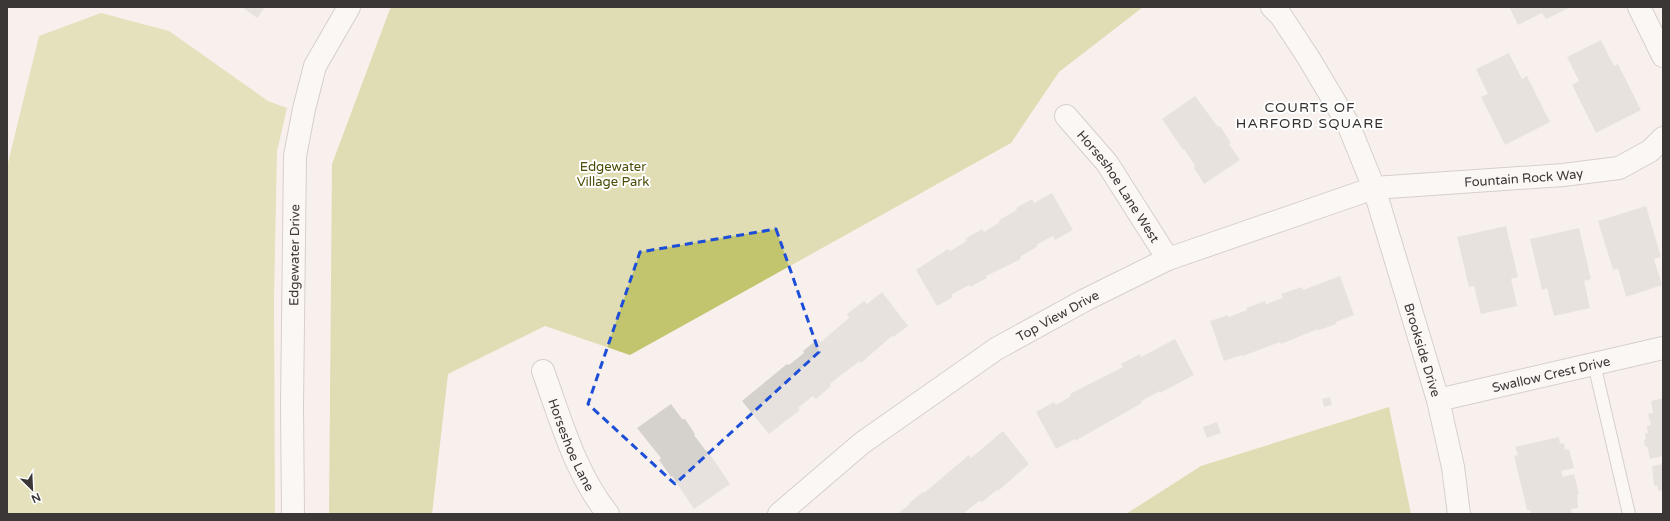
<svg xmlns="http://www.w3.org/2000/svg" width="1670" height="521" font-family="'Varela Round',sans-serif">
  <style>
    .green { fill: #ccce82 }
    .forest { fill: #c3c46e }
    .building { fill: #d5d1cc }
    .lines { fill: none; stroke-linecap: round; stroke-linejoin: round }
    .lane-casing { stroke: #ada6a3; stroke-width: 14 }
    .street-casing { stroke: #ada6a3; stroke-width: 24 }
    .lane { stroke: #fff; stroke-width: 12 }
    .street { stroke: #fff; stroke-width: 22 }
    .marked { fill: none; stroke: #1d4ed8; stroke-width: 3; stroke-dasharray: 8 5; stroke-linejoin: round }
    .labels { text-anchor: middle; stroke-width: 4; stroke-linejoin: round; paint-order: stroke }
    .park-label { font-size: 13px; fill: #4c4c07; stroke: #fff }
    .street-label { font-size: 13px; fill: #3a3736; stroke: #fff }
    .neighbourhood-label { font-size: 14px; letter-spacing: 1px; fill: #342e2c; stroke: #fff }
  </style>
  <rect width="100%" height="100%" fill="#f7f0ed"/>
  <path class="green" d="M101 13 169 31 268 101 287 108 277 151 274 300 275 514H7V167L39 36Z"/>
  <path class="forest" d="M393 7H1143L1059 72 1011 143 630 355 545 326 448 374 432 514H329L332 164 390 9Z
    M1389 407 1411 514H1126L1201 466Z"/>
  <path class="building" d="M242 7H265L257 18Z
    M1509 7H1571L1546 19 1542 13 1518 25Z
    M1601 40 1614 66 1618 64 1641 110 1596 133 1572 85 1579 81 1567 57Z
    M1509 53 1522 79 1527 76 1550 122 1505 145 1481 97 1488 94 1476 69Z
    M1195 96 1218 127 1220 126 1231 143 1229 144 1240 160 1204 184 1194 168 1195 166 1184 149 1183 150 1162 119Z
    M1052 193 1073 230 1055 240 1053 236 1036 245 1038 246 1020 257 1021 259 986 276 987 278 970 287 969 285 951 295 953 297 937 306 916 270 948 249 950 251 967 241 965 239 982 229 984 232 1000 222 999 220 1017 210 1016 208 1032 199 1034 203Z
    M1646 206 1661 257 1654 259 1662 285 1626 297 1618 268 1613 270 1598 221Z
    M1506 226 1518 277 1511 279 1517 306 1481 314 1474 286 1469 287 1457 237Z
    M1579 228 1591 279 1584 281 1590 308 1554 316 1547 288 1542 290 1530 239Z
    M1340 276 1354 315 1336 322V324L1317 331 1318 329 1281 344 1280 342 1243 356 1242 355 1224 361 1210 321 1228 315 1229 317 1247 310 1246 308 1265 301 1266 304 1283 298 1281 294 1302 287 1303 290Z
    M882 292 908 326 893 337 892 336 861 363 860 361 845 372 830 384 831 386 816 399 813 396 798 408 800 410 769 434 742 401 787 364 789 365 804 353 803 351 818 339 821 342 837 328 849 318 847 314 864 301 867 304Z
    M1175 339 1194 375 1160 393V391L1141 401 1142 403 1075 441V439L1056 449 1036 412 1054 402 1056 405 1071 396 1070 394 1123 367 1121 364 1140 354 1141 357Z
    M1330 397 1332 405 1324 407 1322 399Z
    M1663 398V456L1650 459 1647 446 1645 447 1644 440 1646 439 1645 433H1648L1647 426 1651 425 1648 414 1653 413 1651 401Z
    M671 404 682 419H685L695 434 694 435 706 451 707 450 730 484 694 509 672 476 671 477 659 460 661 458 637 428Z
    M1217 422 1221 433 1207 438 1203 427Z
    M1003 431 1029 464 998 491 997 490 982 502 979 501 965 512 966 514H897L910 504 909 503 923 492 924 493 969 455 971 458Z
    M1559 437 1560 444 1564 443 1565 450 1569 449 1574 468 1561 471 1563 477 1574 474 1579 494 1577 495 1578 508 1571 509 1572 514H1531L1530 510H1527L1514 456 1518 455 1515 447Z
    M1663 464V490L1658 491 1657 485 1654 486 1652 466Z"/>
  <g class="lines">
    <defs>
      <path id="lane" d="M1594 364 1629 514"/>
      <g id="street">
        <path id="s1" d="M1272 7 1281 16 1308 57 1348 124 1374 188 1438 400 1453 467 1459 514"/>
        <path d="M1639 7 1663 56"/>
        <path id="s2" d="M1066 116 1107 163 1168 259"/>
        <path id="s3" d="M543 371C561 420 575 473 608 514"/>
        <path id="s4" d="M1438 400 1663 348"/>
        <path id="s5" d="M293 514 292 406 295 156 304 109 315 66 349 7"/>
        <path id="s6" d="M779 514 862 443 996 349 1085 300 1168 259 1374 188 1563 175 1619 168 1650 151 1663 138"/>
      </g>
    </defs>
    <use href="#lane" class="lane-casing"/>
    <use href="#street" class="street-casing"/>
    <use href="#lane" class="lane"/>
    <use href="#street" class="street"/>
  </g>
  <path d="M0 0H1670V521H0ZM776 229 819 352 675 484 588 404 640 252Z" fill="#f7f0ed" fill-opacity=".55" fill-rule="evenodd"/>
  <path class="marked" d="M776 229 819 352 675 484 588 404 640 252Z"/>
  <g class="labels">
    <g class="park-label">
      <text x="613" y="171">Edgewater<tspan x="613" dy="15">Village Park</tspan></text>
    </g>
    <g class="street-label">
      <text dy="5" stroke="none"><textPath href="#s6" startOffset="835">Fountain Rock Way</textPath></text>
      <text dy="5" stroke="none"><textPath href="#s2" startOffset="88">Horseshoe Lane West</textPath></text>
      <text dy="5" stroke="none"><textPath href="#s5" startOffset="259">Edgewater Drive</textPath></text>
      <text dy="5" stroke="none"><textPath href="#s6" startOffset="343">Top View Drive</textPath></text>
      <text dy="5" stroke="none"><textPath href="#s1" startOffset="378">Brookside Drive</textPath></text>
      <text dy="5" stroke="none"><textPath href="#s4" startOffset="116">Swallow Crest Drive</textPath></text>
      <text dy="5" stroke="none"><textPath href="#s3" startOffset="79">Horseshoe Lane</textPath></text>
    </g>
    <g class="neighbourhood-label">
      <text x="1310" y="112">COURTS OF<tspan x="1310" dy="16">HARFORD SQUARE</tspan></text>
    </g>
  </g>
  <rect width="1670" height="521" fill="none" stroke="#3a3736" stroke-width="16"/>
  <g transform="translate(32 489) rotate(156)" stroke="#ffffff" stroke-width="3" paint-order="stroke">
  <path d="M0-3L7 15L0 10L-7 15Z" fill="#3a3736"/>
  <text y="-6" font-size="11" font-weight="bold" text-anchor="middle" fill="#3a3736">N</text>
  </g>
</svg>
